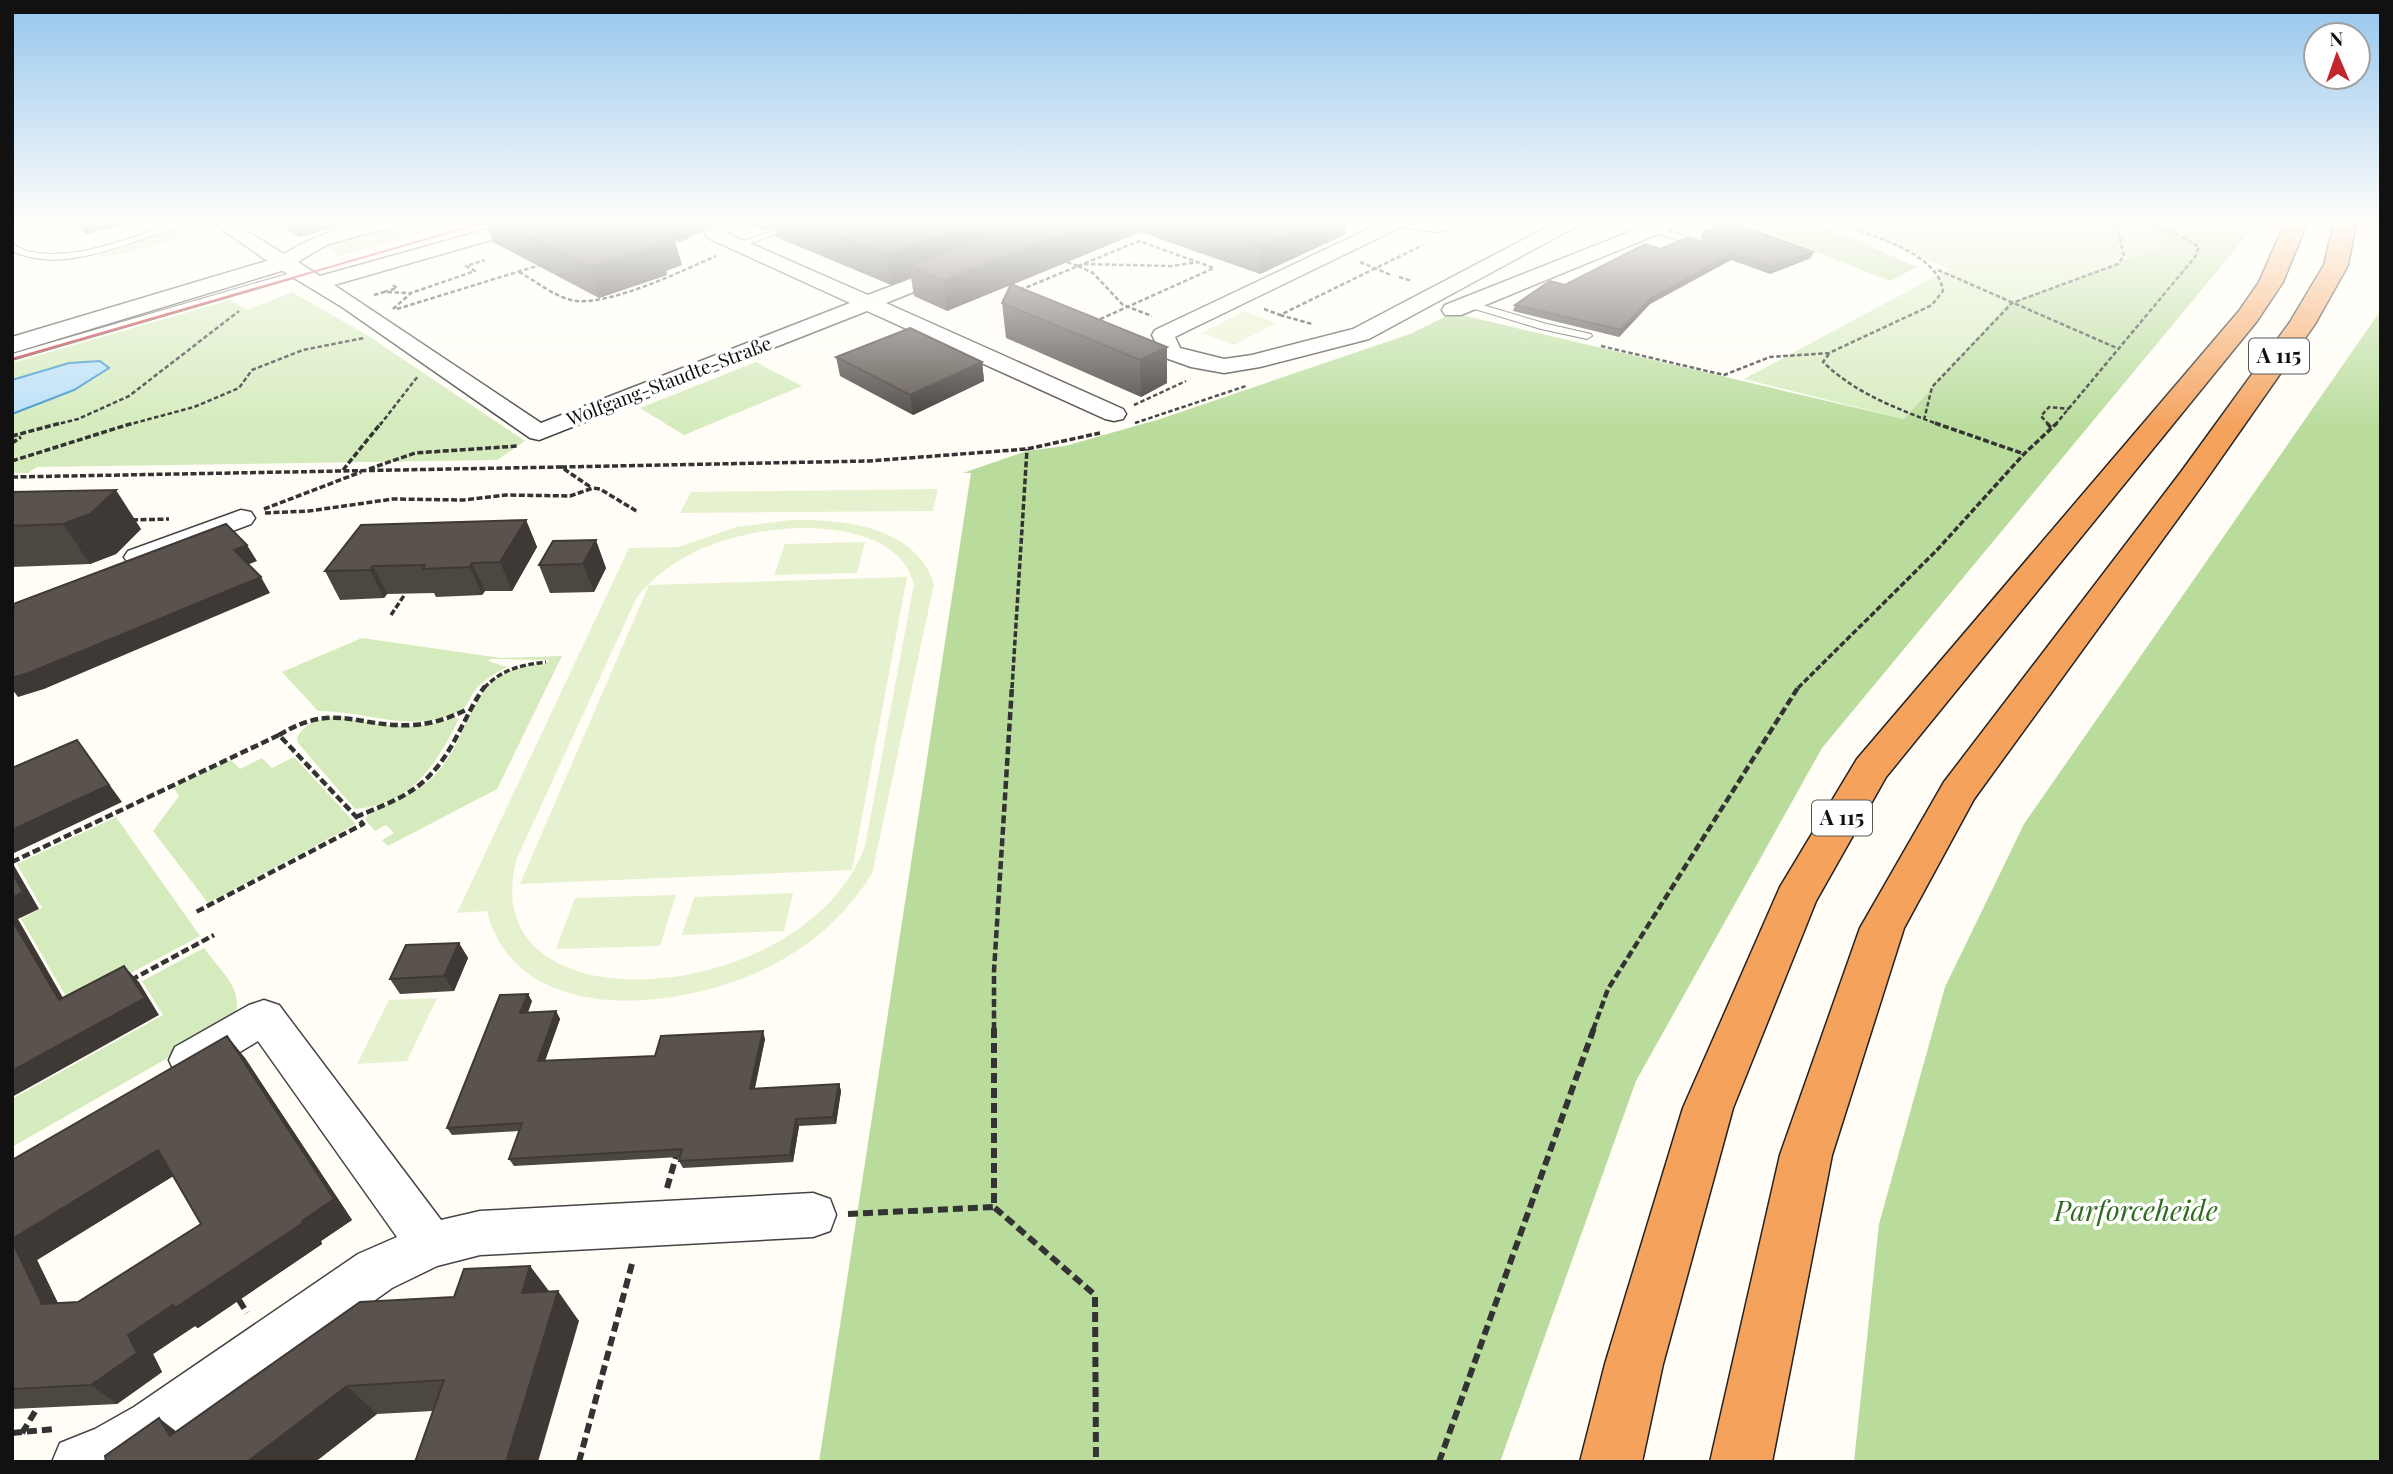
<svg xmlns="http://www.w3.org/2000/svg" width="2393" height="1474" font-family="'Playfair Display',serif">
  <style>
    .green { fill: #d5ebbd }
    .forest { fill: #b9dc9c }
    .pitch { fill: #e6f2cf; fill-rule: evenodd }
    .water { fill: #b9e0f7; stroke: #3f96cf; stroke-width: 2 }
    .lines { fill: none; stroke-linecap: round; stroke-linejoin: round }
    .service-casing { stroke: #444; stroke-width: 2 }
    .minor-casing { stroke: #444; stroke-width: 3 }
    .tertiary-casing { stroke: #444; stroke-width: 3 }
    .motorway-casing { stroke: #222; stroke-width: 3 }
    .path-far3 { stroke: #333; stroke-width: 2.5; stroke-dasharray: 4.5 2.5; stroke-linecap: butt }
    .path-far2 { stroke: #333; stroke-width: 3.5; stroke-dasharray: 6 2.5; stroke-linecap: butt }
    .path-far1 { stroke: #333; stroke-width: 4.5; stroke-dasharray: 8 3.5; stroke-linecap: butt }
    .path { stroke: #333; stroke-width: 6; stroke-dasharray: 10 5; stroke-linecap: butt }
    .service { fill: #fff; fill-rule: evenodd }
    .minor { fill: #fff; fill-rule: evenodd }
    .tertiary { fill: #fff; fill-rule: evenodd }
    .motorway { fill: #f5a25d; fill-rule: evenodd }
    .tram { stroke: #c4262e; stroke-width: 2 }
    .wall { fill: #4d4742; fill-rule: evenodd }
    .shaded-wall { fill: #3f3936 }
    .building { fill: #5a524d; stroke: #3f3936; stroke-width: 2 }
    .labels { text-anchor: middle; stroke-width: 7; stroke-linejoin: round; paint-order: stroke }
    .far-street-label { font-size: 19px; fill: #111; stroke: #fff }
    .shield { fill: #fff; stroke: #585858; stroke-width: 2 }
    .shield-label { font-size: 21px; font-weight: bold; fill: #111 }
    .near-park-label { font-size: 28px; font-style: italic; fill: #2f6b1f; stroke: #fff }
  </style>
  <rect width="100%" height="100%" fill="#fffdf5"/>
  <path class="green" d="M400 223H456L340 256 322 244Z
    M1843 223H2138L2170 243 2008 303 1904 419 1744 379 1949 269Z
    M175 227 187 229 190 235 119 255 101 257 99 253Z
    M292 292 370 337 525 441 497 460 37 467 28 473H12V363L230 300 248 310Z
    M756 362 802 386 684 435 640 408Z
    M362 638 501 658 562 656 497 789 388 846 382 840 394 833 386 825 375 831 365 819C383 800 414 797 433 777 477 732 465 666 546 664L549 660 491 659 488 661 507 667C496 673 485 679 476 689 471 695 468 706 461 710 417 736 364 710 318 711L282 672Z
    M336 716C380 724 410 733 455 718L459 719C436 764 412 805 355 809L298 743 297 738C304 723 321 718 336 716Z
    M294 757 356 824 208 903 153 831 179 796 173 787 231 760 240 769 262 758 272 768Z
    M116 817 200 936 71 1005 21 919 42 908 17 864Z
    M204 948C221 972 246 990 234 1020L12 1147V1099L163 1015 142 981Z"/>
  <path class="forest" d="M1744 223H1817L1917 267 1890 281Z
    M2138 223H2257L1822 748 1636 1081 1500 1462H819L971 473H963L1027 451 1065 446 1160 419 1410 334 1453 313 1904 419 2008 303 2169 244Z
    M2381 310V1462H1854L1879 1224 1945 987 2024 824Z"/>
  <path class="pitch" d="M1244 311 1276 323 1234 345 1202 333Z
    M938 489 933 511 680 513 691 492Z
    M791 520C843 519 916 526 934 584L872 874C849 909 822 937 785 958 701 1009 518 1036 487 911L457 913 629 548 679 547 736 527ZM794 528C836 527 901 534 914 584L865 846C806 1009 468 1034 517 858L637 597C675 550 736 532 794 528Z
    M865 542 857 573 774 575 785 544Z
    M907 577 852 870 520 884 649 585Z
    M793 893 784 931 682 935 694 897Z
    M676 895 660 946 556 949 575 898Z
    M437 998 407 1061 357 1064 389 1000Z"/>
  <path class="water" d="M100 361 109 368 74 390 12 414V380L69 363Z"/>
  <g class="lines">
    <defs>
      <path id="service" d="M176 223H188C179 229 164 232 152 236 110 250 55 272 12 251V244C19 247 25 251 32 252 79 261 132 236 176 223Z
        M743 223H755L715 237 710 234Z
        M795 223H806L741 247 733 245Z
        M1652 226 1701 241 1703 243 1698 246 1649 231 1648 229Z
        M301 270 304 271V275L12 360V354Z
        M1469 301 1547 324 1591 334 1592 336 1587 339 1541 329 1465 306V302Z"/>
      <path id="minor" d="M213 223H234L284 254C321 232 351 223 393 223L391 227 328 244 298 262 320 276 510 223H538L536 227 334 285 541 423 850 303 708 238 705 234 715 228 868 295 947 265H961L964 269 961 273 886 303 1123 409 1126 414 1123 419 1114 421 1105 419 867 311 539 440 530 438 342 307 276 267Z
        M1381 223H1458L1456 227 1437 232 1401 227 1187 331 1175 337 1180 348 1224 359 1252 355 1353 329 1555 223H1577L1575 227 1369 339 1260 367 1224 373 1191 367 1163 357 1152 335 1155 330Z
        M1652 223H1677L1675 227 1461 315H1445L1442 310 1445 305Z
        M241 510 251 512 255 518 251 524 148 563 138 565 128 563 124 557 128 551Z
        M264 1000 279 1005 441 1220 480 1211 813 1193 830 1199 836 1215 830 1231 813 1237 480 1255 437 1266 392 1288 172 1445 141 1462H52L60 1443 95 1429 134 1407 358 1254 397 1237 258 1041 205 1073 190 1078 175 1073 169 1060 175 1047 249 1005Z"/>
      <path id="tertiary" d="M283 256 291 258 295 263 291 268 12 353V337Z"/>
      <path id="motorway" d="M2285 223H2307L2283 282 2257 321 1886 777 1816 901 1733 1108 1663 1364 1642 1462H1580L1605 1364 1683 1108 1780 887 1857 759 2239 311 2259 282Z
        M2334 223H2356L2348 265 2315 324 2203 484 1974 799 1904 928 1832 1155 1772 1462H1710L1780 1155 1860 928 1944 782 2181 472 2290 322 2324 265Z"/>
    </defs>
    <use href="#service" class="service-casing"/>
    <use href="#minor" class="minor-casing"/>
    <use href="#tertiary" class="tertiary-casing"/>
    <use href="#motorway" class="motorway-casing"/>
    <path class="path-far3" d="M671 243 692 237
      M1360 262 1391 275
      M1084 264 1172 266 1198 262
      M1078 266 1139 241 1214 268 1096 321
      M1078 266 1093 273 1123 305 1152 316
      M1938 270 2119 349
      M519 272C536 281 557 299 577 301 613 304 682 271 716 256
      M1399 277 1412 281
      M1020 290 1078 266 1062 260
      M384 292 397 288 391 284
      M374 295 384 292 411 293
      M393 309 411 293 475 271 466 266 485 260
      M397 309 543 264
      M1264 309 1280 315 1423 245
      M1280 315 1312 324
      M1601 346 1724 375 1770 357 1829 353 1932 305 1943 291C1938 252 1869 235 1836 223
      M1829 354 1823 362C1856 394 1898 409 1940 425
      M1134 405 1186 381
      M1924 420 1932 387 2012 303 2118 264 2124 256 2116 223
      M1135 423 1246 386
      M54 425 78 419 129 396 239 311
      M127 425 194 407 239 388 252 370 303 350 364 338
      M380 425 418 376
      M2049 425 2041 416 2049 407 2069 409
      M2055 425 2195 257 2199 247 2173 232 2147 223"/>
    <path class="path-far2" d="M1935 423 2024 454
      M2047 423 2052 429
      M12 436 61 423
      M12 443 21 437
      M12 461 133 423
      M561 467 869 461 1027 449 1100 433
      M369 469 415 453 518 446
      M343 470 381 423
      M12 477 561 467 592 488
      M264 509 361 472
      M265 513 309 511 393 499 463 500 506 495 570 496 593 488 600 489 638 512
      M132 520 169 519
      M391 615 405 594
      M484 688C502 669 521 665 546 662
      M1012 688 1027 449
      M1798 688 1937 550 2024 454 2057 423"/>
    <path class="path-far1" d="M279 735C335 701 357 728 413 725 432 724 449 718 466 710
      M356 817C381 806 412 796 431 774 455 749 465 714 485 686
      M12 862 279 735 363 824 196 912
      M131 980 214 935
      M994 1030V971L1012 686
      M1593 1030 1608 989 1799 686"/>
    <path class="path" d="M994 1028V1207L1095 1295 1096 1462
      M667 1188 677 1153
      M848 1214 994 1207
      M239 1300 247 1313
      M12 1433 54 1429
      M22 1433 36 1410
      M579 1462 633 1260
      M1439 1462 1594 1028"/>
    <use href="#service" class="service"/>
    <use href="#minor" class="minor"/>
    <use href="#tertiary" class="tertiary"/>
    <use href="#motorway" class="motorway"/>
    <path class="tram" d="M12 359 482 223"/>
  </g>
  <path class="wall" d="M73 223H132L86 234Z
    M276 223H351L299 237Z
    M486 223H732L718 227H708L703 232 675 241 682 265 666 271 667 275 599 298 493 242Z
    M752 223H1347L1346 234 1260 274 1140 232 1012 285 1167 347V383L1141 397 1006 338 1002 303 1010 285 947 311 914 296 911 277 891 285 776 237 775 227 764 231 753 227Z
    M1703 232 1813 252 1811 258 1770 274 1731 260 1650 304 1619 337 1513 311 1515 305 1661 249 1701 242 1703 240 1701 238Z
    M836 357 982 362 984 381 913 415 840 376Z
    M12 492 141 529 116 554 90 564 12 567Z
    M526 520 537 547 512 591H485L482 595 436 597 434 593 387 594 384 598 340 600 325 571Z
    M553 541 606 568 594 592 550 593 539 565Z
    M459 943 468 958 454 991 400 994 390 979Z
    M532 1001 528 1012 556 1011 560 1019 545 1061 655 1056 765 1039 755 1088 839 1084 841 1091 836 1124 799 1126 793 1162 683 1168 679 1161 680 1157 514 1166 509 1159 519 1131 452 1135 447 1128Z
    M227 1036 245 1058 352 1220 321 1241 322 1244 198 1328 195 1326 153 1354 162 1372 117 1404 12 1409V1160ZM173 1176 201 1224 78 1302 58 1303 37 1260Z
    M530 1266 549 1291 579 1321 433 1411 377 1414 315 1462H106L177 1432 454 1297Z"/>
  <path class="shaded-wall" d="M80 223H132L86 234Z
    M292 223H351L299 237Z
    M642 223H707L708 227 703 232 675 241 682 265 666 271 667 275 599 298 590 267Z
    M717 223H732L718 227Z
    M762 223H773L775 227 764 231Z
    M973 223H1051L910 266 911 277 891 285 886 255Z
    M1091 223H1140V232L947 311 943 281Z
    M1310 223H1347L1346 234 1260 274 1261 245Z
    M1813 252 1811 258 1770 274 1772 267Z
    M1733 254 1731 260 1650 304 1619 337 1621 330 1651 298Z
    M1167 347V383L1141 397 1140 360Z
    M982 362 984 381 913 415 910 395Z
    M116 490 141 529 116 554 90 564 63 524Z
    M526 520 537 547 512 591 500 562Z
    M596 540 606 568 594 592 583 564Z
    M247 545 257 561 244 566 234 550Z
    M472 563 485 591 482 595 470 567Z
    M373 566 387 594 384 598 370 570Z
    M261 577 270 593 44 689 18 697 12 689V678Z
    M77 740 122 802 12 854V830Z
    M12 862 39 909 18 919 74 1017 59 1000 12 920Z
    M459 943 468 958 454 991 444 976Z
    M124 966 139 982 159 1015 12 1097V1071Z
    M528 994 532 1001 525 1020 520 1013Z
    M556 1011 560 1019 542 1069 538 1061Z
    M763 1031 765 1039 753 1096 750 1089Z
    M227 1036 245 1058 352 1220 321 1241 322 1244 198 1328 195 1326 153 1354 162 1372 117 1404 91 1385 128 1335 302 1221Z
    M839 1084 841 1091 836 1124 833 1117Z
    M796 1119 799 1126 793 1162 790 1155Z
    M158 1150 180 1172 37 1260 68 1324 42 1304 12 1239Z
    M530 1266 552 1296 522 1293Z
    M558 1291 579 1321 538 1462H506Z
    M347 1386 377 1414 315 1462H247Z
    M159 1418 195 1446 170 1436Z"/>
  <path class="building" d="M500 223H645L674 236 654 242 659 245 590 267Z
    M806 223H973L886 255Z
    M1023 223H1091L943 281 910 266Z
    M1195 223H1310L1261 245Z
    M1726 223H1734L1813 252 1772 267 1733 254 1651 298 1621 330 1515 305 1550 281 1565 285 1645 244 1661 249 1686 238 1701 242 1707 237 1703 232Z
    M1011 284 1167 347 1140 360 1002 303Z
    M910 328 982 362 910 395 836 357Z
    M116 490 90 514 63 524 12 526V492Z
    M526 520 500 562 472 563 470 567 423 569 425 565 373 566 370 570 325 571 361 525Z
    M226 524 247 545 234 550 261 577 31 672 12 678V609L14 608 13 604Z
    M596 540 583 564 539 565 553 541Z
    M77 740 109 785 12 830V768Z
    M12 872 23 892 12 898Z
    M12 920 59 1000 124 966 145 998 12 1071Z
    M459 943 444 976 390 979 406 945Z
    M528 994 520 1013 556 1011 538 1061 655 1056 661 1036 763 1031 750 1089 839 1084 833 1117 796 1119 790 1155 679 1161 682 1149 509 1159 522 1123 447 1128 500 995Z
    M227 1036 334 1199 302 1221 303 1223 175 1308 173 1305 128 1335 137 1353 91 1385 12 1389V1241L42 1304 78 1302 201 1224 158 1150 12 1239V1160Z
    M530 1266 522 1293 558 1291 506 1462H415L444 1380 347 1386 247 1462H106L105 1456 159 1418 170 1436 360 1302 454 1297 464 1269Z"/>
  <linearGradient id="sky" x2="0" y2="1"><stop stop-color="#95c6ee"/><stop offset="0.52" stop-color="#fffefa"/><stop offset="1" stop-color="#fffefa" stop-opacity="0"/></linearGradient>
  <rect width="2393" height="429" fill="url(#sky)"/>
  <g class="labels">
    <g class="far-street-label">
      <text transform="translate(669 381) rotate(-21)" y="7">Wolfgang-Staudte-Straße</text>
    </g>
    <g class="shield">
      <rect x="2249" y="338.5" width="60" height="35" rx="5"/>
      <rect x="1812" y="800.5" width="60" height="35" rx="5"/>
    </g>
    <g class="shield-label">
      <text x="2279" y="363">A 115</text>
      <text x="1842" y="825">A 115</text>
    </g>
    <g class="near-park-label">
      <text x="2136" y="1221">Parforceheide</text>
    </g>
  </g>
  <rect width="2393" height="1474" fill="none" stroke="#111111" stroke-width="28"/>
  <g transform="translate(2337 56) rotate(358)"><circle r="33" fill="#ffffff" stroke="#a0a0a0" stroke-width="2"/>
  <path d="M0-5L12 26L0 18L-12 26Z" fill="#c4262e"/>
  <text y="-10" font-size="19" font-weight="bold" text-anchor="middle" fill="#111111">N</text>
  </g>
</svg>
